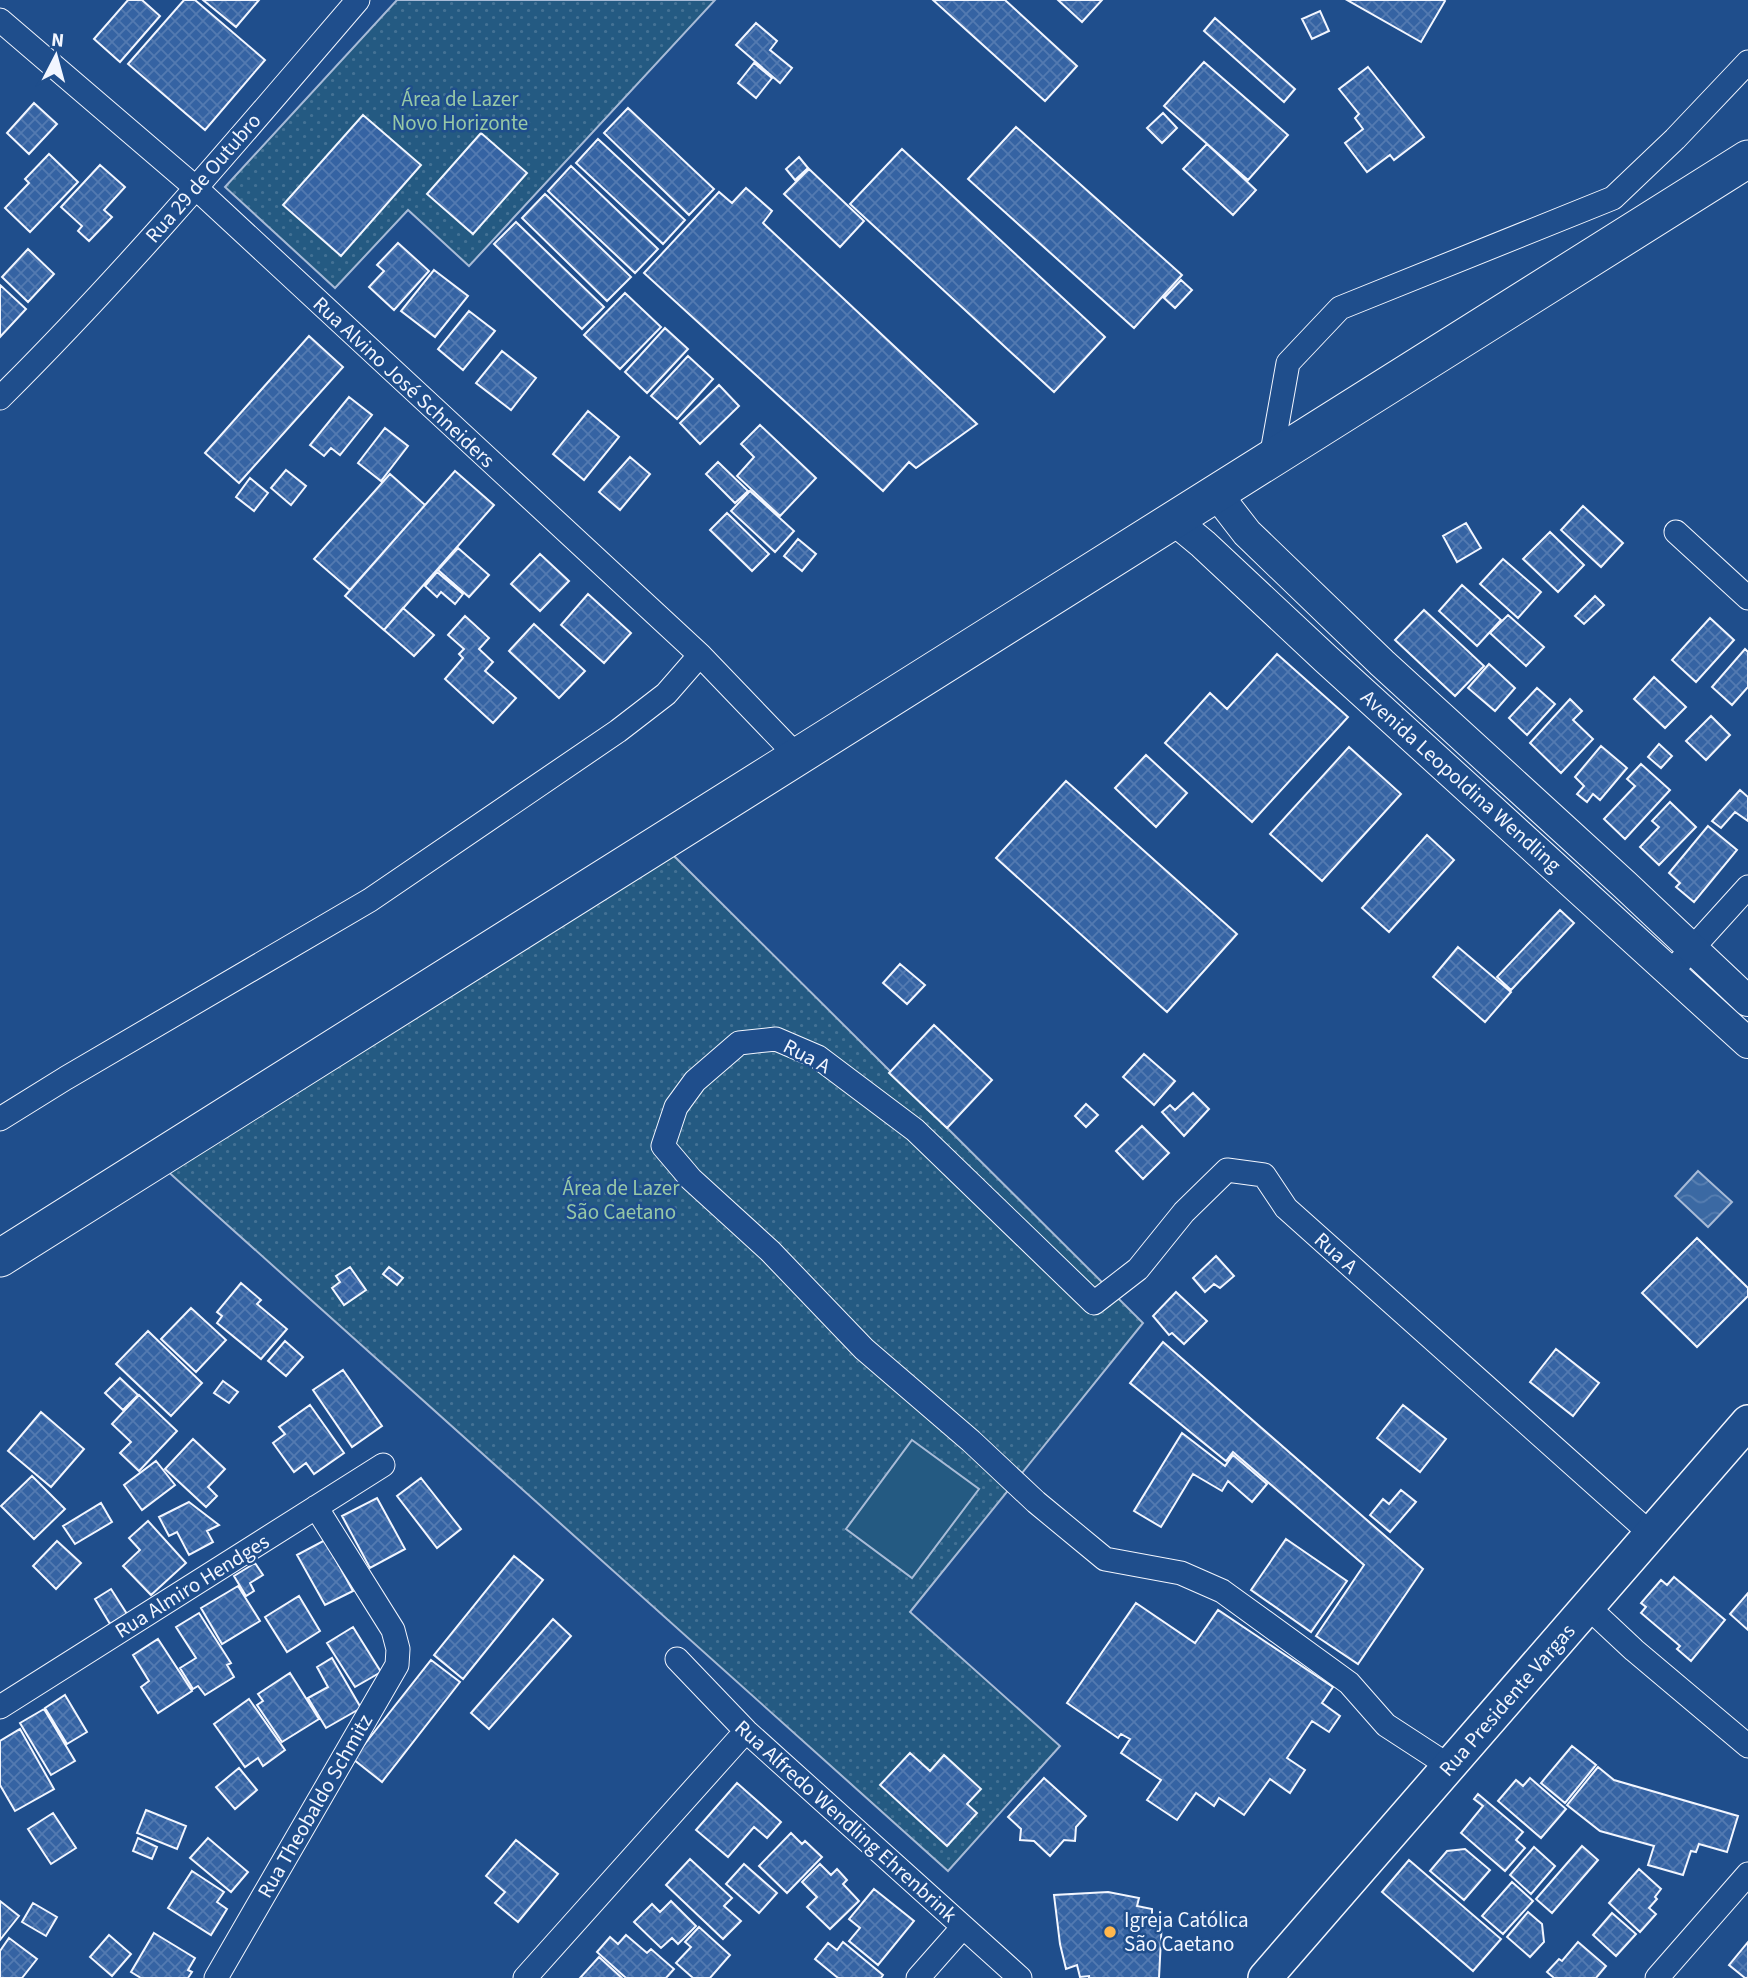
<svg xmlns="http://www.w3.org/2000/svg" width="1748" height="1978" font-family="'Source Sans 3',sans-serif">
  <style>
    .grass { fill: url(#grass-dots); stroke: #a8bbd7; stroke-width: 2 }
    .pitch { fill: #245a82; stroke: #a8bbd7; stroke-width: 2 }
    .water { fill: url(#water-waves); stroke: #a8bbd7; stroke-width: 2 }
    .building { fill: url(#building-cross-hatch); stroke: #f2f6ff; stroke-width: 2 }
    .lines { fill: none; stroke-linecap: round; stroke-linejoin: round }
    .minor-casing { stroke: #f2f6ff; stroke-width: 25 }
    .tertiary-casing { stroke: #f2f6ff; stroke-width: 32 }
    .secondary-casing { stroke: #f2f6ff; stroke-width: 36 }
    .primary-casing { stroke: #f2f6ff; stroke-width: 39 }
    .minor { stroke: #1f4e8c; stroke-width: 23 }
    .tertiary { stroke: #1f4e8c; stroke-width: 30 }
    .secondary { stroke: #1f4e8c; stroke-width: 33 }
    .primary { stroke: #1f4e8c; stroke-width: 37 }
    .poi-dot { fill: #ffb74d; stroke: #1f4e8c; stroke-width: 2.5 }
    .labels { text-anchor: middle; stroke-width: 5; stroke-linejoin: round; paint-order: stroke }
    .park-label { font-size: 21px; fill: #97c8a6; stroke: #1f4e8c }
    .street-label { font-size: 21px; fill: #f2f6ff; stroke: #1f4e8c }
    .poi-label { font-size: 21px; fill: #f2f6ff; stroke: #1f4e8c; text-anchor: start }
  </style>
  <defs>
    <pattern id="grass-dots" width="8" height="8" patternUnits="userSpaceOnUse" patternTransform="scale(1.75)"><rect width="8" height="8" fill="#245a82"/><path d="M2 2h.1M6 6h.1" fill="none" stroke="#447295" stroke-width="1.8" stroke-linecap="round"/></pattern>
    <pattern id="water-waves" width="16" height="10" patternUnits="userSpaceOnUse" patternTransform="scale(1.75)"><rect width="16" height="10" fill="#3b69a3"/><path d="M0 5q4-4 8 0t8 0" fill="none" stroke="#587fb1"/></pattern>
    <pattern id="building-cross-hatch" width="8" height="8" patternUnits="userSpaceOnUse" patternTransform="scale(1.75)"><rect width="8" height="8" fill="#3563a3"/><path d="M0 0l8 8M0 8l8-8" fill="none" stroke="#537ab1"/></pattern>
  </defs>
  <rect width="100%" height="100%" fill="#1f4e8c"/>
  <path class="grass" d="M397 0H715L469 266 408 210 335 288 225 187Z
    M661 843 1143 1323 910 1612 1060 1746 948 1871 155 1160Z"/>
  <path class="pitch" d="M912 1440 979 1489 912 1578 846 1529Z"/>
  <path class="water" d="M1698 1171 1732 1202 1708 1227 1675 1196Z"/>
  <path class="building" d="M128 0H142L160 16 120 62 94 39Z
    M184 0H195L265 60 205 130 128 64Z
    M203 0H259L236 27Z
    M933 0H1005L1077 66 1045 101Z
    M1058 0H1102L1082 22Z
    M1347 0H1444L1445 1 1421 42Z
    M1320 11 1329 31 1312 39 1302 19Z
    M1215 18 1295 89 1284 102 1204 31Z
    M756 23 777 41 770 50 792 68 780 83 736 45Z
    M1204 62 1288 135 1248 180 1164 106Z
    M754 63 772 78 756 98 738 83Z
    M1368 67 1424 137 1394 160 1390 155 1367 172 1345 143 1363 129 1355 118 1359 114 1339 89Z
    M34 103 57 124 29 154 7 133Z
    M628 108 714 189 689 215 604 133Z
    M1163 113 1177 128 1162 143 1147 128Z
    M363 115 421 165 341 256 283 205Z
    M1016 127 1182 275 1134 328 968 179Z
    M481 133 527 173 473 234 427 194Z
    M598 139 685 220 663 244 576 163Z
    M1207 144 1256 190 1233 215 1183 169Z
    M902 149 1105 337 1054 392 850 204Z
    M49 154 78 182 30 232 5 208 29 183 25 179Z
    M799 157 808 168 795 180 786 169Z
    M100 165 125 187 104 210 112 217 89 241 78 231 82 226 61 207Z
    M571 166 658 249 635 273 548 191Z
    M809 169 864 221 840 247 784 194Z
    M746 188 772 211 763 223 977 424 916 468 909 462 883 491 644 273 719 192 732 203Z
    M545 194 631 277 607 301 522 218Z
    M516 222 604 307 582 329 494 244Z
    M398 243 429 271 394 310 369 287 384 271 377 265Z
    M28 249 54 274 28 302 2 277Z
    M434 270 468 296 435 337 401 311Z
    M1181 280 1192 290 1175 308 1164 298Z
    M0 285 26 309 0 337Z
    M625 293 661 327 620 369 584 335Z
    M469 311 495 331 463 370 438 349Z
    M665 328 688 349 647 393 625 372Z
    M309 336 343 367 239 483 205 453Z
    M502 351 536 378 511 410 476 383Z
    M688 356 713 379 677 419 651 396Z
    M719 385 739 406 700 444 680 423Z
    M349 397 372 415 340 455 331 448 324 456 310 445Z
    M588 411 619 437 584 480 553 454Z
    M760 425 816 478 780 516 737 476 754 457 741 444Z
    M385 428 408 446 381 481 358 463Z
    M630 457 650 474 620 510 599 492Z
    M718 462 748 491 735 503 706 474Z
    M286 470 306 486 291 505 271 488Z
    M455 471 494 505 384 630 345 596Z
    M390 474 425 505 350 590 314 559Z
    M250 478 268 493 254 511 236 497Z
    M750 491 794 531 775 552 731 511Z
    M1583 506 1623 543 1601 567 1561 530Z
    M727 513 769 554 752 571 710 530Z
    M1466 523 1481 548 1457 562 1443 536Z
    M1550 532 1584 565 1558 592 1523 559Z
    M798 539 816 554 802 571 784 556Z
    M458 548 489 575 469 597 438 570Z
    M540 554 569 581 540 611 511 584Z
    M1503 559 1541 592 1518 618 1480 584Z
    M437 572 463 594 455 604 441 592 437 597 425 586Z
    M1462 585 1501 620 1477 646 1439 611Z
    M588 594 631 633 604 663 561 625Z
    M1595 596 1604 605 1584 624 1575 616Z
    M403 608 434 635 414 656 384 630Z
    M1424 610 1484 666 1455 696 1395 640Z
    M1508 615 1544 647 1526 666 1490 633Z
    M465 616 489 638 479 649 493 662 485 671 516 698 493 723 445 679 463 658 459 654 464 649 448 635Z
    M1710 618 1734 640 1696 682 1672 660Z
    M534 624 585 671 559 698 509 651Z
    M1745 649 1748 652V687L1732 705 1712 687Z
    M1277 654 1348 717 1252 822 1165 743 1210 693 1227 709Z
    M1489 664 1515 688 1495 711 1468 688Z
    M1654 677 1686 707 1665 728 1634 699Z
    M1537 688 1555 704 1527 735 1509 718Z
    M1570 699 1582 711 1573 720 1593 739 1561 773 1530 743Z
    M1711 716 1730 735 1706 760 1686 741Z
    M1659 744 1672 756 1661 768 1648 757Z
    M1601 746 1627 768 1600 800 1593 794 1587 802 1577 794 1584 786 1575 777Z
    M1349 747 1401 794 1322 881 1270 834Z
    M1146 755 1187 793 1156 827 1115 788Z
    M1641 764 1670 790 1625 839 1604 819 1635 786 1627 779Z
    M1066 781 1237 934 1167 1012 996 858Z
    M1740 790 1748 797V821L1735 812 1721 828 1712 821Z
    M1670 802 1696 827 1659 865 1640 847 1659 827 1652 821Z
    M1708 826 1737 850 1694 902 1676 887 1680 883 1669 873Z
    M1427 835 1454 860 1389 932 1362 908Z
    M1560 910 1574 923 1511 990 1497 977Z
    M1458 947 1511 992 1485 1022 1433 977Z
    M900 964 925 985 907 1004 883 983Z
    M934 1025 992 1080 947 1128 889 1073Z
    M1144 1054 1175 1081 1154 1105 1123 1077Z
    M1193 1093 1209 1109 1184 1136 1162 1112 1170 1105 1175 1110Z
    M1086 1104 1098 1115 1086 1127 1075 1116Z
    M1142 1126 1169 1153 1143 1179 1116 1151Z
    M1697 1238 1748 1288V1296L1697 1347 1642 1293Z
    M1216 1256 1234 1276 1220 1288 1214 1284 1205 1292 1193 1278Z
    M350 1267 366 1290 344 1305 332 1288 340 1282 336 1276Z
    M389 1267 403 1278 397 1285 383 1274Z
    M241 1283 261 1300 257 1304 287 1329 261 1359 217 1323 222 1316 217 1312Z
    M1176 1292 1207 1321 1184 1344 1172 1333 1169 1335 1153 1316Z
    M191 1308 226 1340 196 1372 161 1339Z
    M148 1331 202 1383 171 1416 116 1364Z
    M285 1341 303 1357 286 1376 268 1361Z
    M1163 1342 1423 1569 1358 1664 1316 1636 1364 1565 1233 1452 1226 1461 1130 1383Z
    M1556 1349 1599 1383 1573 1416 1530 1382Z
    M343 1370 382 1426 352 1447 313 1390Z
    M120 1378 138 1395 123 1410 105 1393Z
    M223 1381 238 1392 229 1403 214 1393Z
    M139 1395 177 1431 139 1471 120 1453 131 1442 112 1424Z
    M310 1405 344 1453 314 1474 306 1463 294 1472 273 1443 285 1434 279 1427Z
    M1403 1405 1446 1439 1420 1472 1377 1438Z
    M41 1412 84 1449 51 1487 8 1451Z
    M1182 1433 1225 1466 1233 1455 1267 1484 1252 1502 1228 1481 1222 1491 1193 1474 1161 1527 1134 1511Z
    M193 1439 225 1469 208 1487 217 1496 206 1507 165 1469Z
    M156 1461 175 1485 142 1510 124 1485Z
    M32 1476 65 1509 34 1539 1 1506Z
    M421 1478 461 1529 437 1548 397 1496Z
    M1401 1490 1416 1502 1390 1532 1370 1515 1383 1499 1389 1504Z
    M377 1498 405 1549 370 1568 342 1516Z
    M189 1502 219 1525 207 1531 213 1542 189 1555 177 1532 169 1536 159 1517Z
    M101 1503 112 1522 75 1544 63 1526Z
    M148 1521 186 1563 151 1595 123 1566 140 1550 129 1538Z
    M1286 1539 1347 1581 1311 1632 1251 1590Z
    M325 1540 353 1591 325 1605 297 1555Z
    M57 1541 81 1563 56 1589 33 1566Z
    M514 1556 543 1580 463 1679 434 1655Z
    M255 1563 263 1575 250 1583 254 1591 246 1596 234 1576Z
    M1674 1577 1725 1620 1691 1661 1677 1649 1680 1646 1641 1613 1646 1607 1641 1603 1661 1580 1667 1585Z
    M238 1586 260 1621 222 1644 201 1608Z
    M111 1589 127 1614 110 1624 95 1599Z
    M1748 1593V1630L1730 1614Z
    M299 1596 320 1631 287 1652 265 1617Z
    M1136 1603 1195 1643 1218 1610 1333 1687 1322 1703 1340 1716 1329 1732 1312 1721 1287 1758 1305 1770 1290 1793 1270 1779 1244 1815 1219 1798 1214 1806 1196 1793 1177 1820 1147 1800 1161 1780 1121 1753 1130 1739 1121 1734 1118 1738 1067 1703Z
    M199 1613 231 1663 227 1665 234 1677 205 1695 198 1686 193 1689 180 1668 196 1658 176 1627Z
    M553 1619 571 1636 489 1729 471 1713Z
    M353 1627 381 1672 355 1687 327 1643Z
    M158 1639 192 1691 158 1713 141 1687 149 1681 133 1655Z
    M332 1658 361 1708 326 1728 308 1698 328 1687 317 1667Z
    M431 1660 460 1682 382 1782 353 1759Z
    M290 1673 319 1719 282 1742 257 1705 263 1701 258 1694Z
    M65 1695 87 1732 67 1744 45 1708Z
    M249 1699 285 1750 263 1766 258 1758 245 1767 214 1724Z
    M44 1709 75 1761 51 1775 20 1723Z
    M20 1729 54 1789 15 1811 0 1785V1741Z
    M1572 1746 1596 1765 1565 1803 1541 1783Z
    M910 1753 930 1771 944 1755 981 1789 967 1804 977 1813 947 1846 880 1785Z
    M1598 1767 1614 1780 1738 1816 1727 1852 1699 1844 1696 1852 1691 1851 1683 1875 1648 1865 1654 1846 1600 1831 1567 1805Z
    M239 1768 257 1790 235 1809 216 1787Z
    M1044 1778 1086 1816 1076 1827 1075 1841 1064 1840 1050 1856 1034 1841 1020 1840 1021 1829 1008 1817Z
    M1530 1778 1566 1809 1541 1838 1498 1801 1516 1780 1523 1786Z
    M737 1783 781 1822 767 1838 754 1827 728 1857 696 1830Z
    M1478 1794 1523 1832 1516 1840 1525 1848 1505 1871 1461 1833 1483 1806 1474 1799Z
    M146 1810 186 1826 177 1849 137 1833Z
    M53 1813 76 1848 51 1864 28 1829Z
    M791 1833 802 1844 805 1841 822 1857 787 1893 759 1866Z
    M138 1838 157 1847 152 1859 133 1851Z
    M208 1838 248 1872 231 1892 190 1858Z
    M516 1840 558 1874 518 1922 495 1903 505 1892 486 1876Z
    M1582 1846 1598 1860 1552 1913 1536 1899Z
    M1534 1847 1555 1866 1531 1894 1510 1875Z
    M1465 1849 1490 1870 1464 1900 1430 1871 1447 1851Z
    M690 1859 732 1898 724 1906 741 1921 723 1939 666 1885Z
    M1409 1860 1501 1939 1473 1971 1382 1892Z
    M744 1864 777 1893 759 1913 726 1884Z
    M820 1864 831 1875 837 1869 847 1880 843 1884 859 1901 830 1929 807 1907 817 1897 802 1882Z
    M1639 1869 1661 1889 1655 1897 1657 1899 1649 1908 1656 1914 1640 1932 1609 1903Z
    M192 1871 224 1892 217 1902 227 1909 211 1935 168 1908Z
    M1512 1882 1533 1901 1503 1934 1482 1916Z
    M874 1889 914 1921 878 1965 849 1941 860 1928 849 1919Z
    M1108 1892 1139 1898 1137 1906 1152 1909V1920L1162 1919 1159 1978H1089V1976L1080 1977 1077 1965 1066 1969 1060 1944 1054 1895Z
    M0 1901 19 1916 0 1940Z
    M671 1901 696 1926 678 1944 672 1938 661 1948 634 1922 652 1904 660 1912Z
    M33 1903 57 1917 46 1936 22 1922Z
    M1528 1912 1542 1924 1544 1942 1530 1957 1507 1937Z
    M1612 1913 1636 1934 1616 1956 1593 1935Z
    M699 1927 730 1955 710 1978H693L676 1963 691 1947 685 1942Z
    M154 1933 195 1958 188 1970 192 1972 188 1978H141L131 1972Z
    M109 1935 131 1954 112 1976 90 1957Z
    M626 1935 647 1953 651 1949 674 1969 666 1978H626L597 1952 610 1937 618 1944Z
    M9 1938 37 1959 22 1978H0V1951Z
    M843 1942 883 1975 881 1978H838L815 1959 828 1943 837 1950Z
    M1578 1942 1606 1966 1596 1978H1554L1547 1972 1559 1959 1562 1961Z
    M1748 1942V1978H1745L1729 1965Z
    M599 1957 622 1978H580Z"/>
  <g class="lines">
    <defs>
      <path id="minor" d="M0 20 196 188 700 655 797 756
        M0 398C127 272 242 135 358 0
        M1271 458 1288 363 1340 308 1613 198 1675 139 1748 62
        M1676 532 1748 598
        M1670 973 1748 887
        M0 1119 66 1078 370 900 618 731 666 694 700 655
        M1588 1607 1634 1650 1748 1746
        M677 1659 746 1731 1020 1978
        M0 1707 383 1465
        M1449 1766 1386 1725 1349 1683 1222 1591 1181 1573 1105 1559 1036 1502 971 1441 864 1349 770 1251 691 1179 663 1146 676 1107 695 1081 739 1043 776 1039 818 1057 915 1130 1094 1303 1138 1269 1184 1212 1227 1170 1264 1175 1286 1208 1651 1534
        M216 1978 397 1665 398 1649 393 1630 316 1507
        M525 1978 746 1731
        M918 1978 963 1927
        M1657 1978 1748 1874"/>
      <path id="tertiary" d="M1216 493 1247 533 1382 663 1625 885 1748 1001
        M1174 520 1203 544 1326 659 1748 1043"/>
      <path id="secondary" d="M1265 1978 1748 1422"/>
      <path id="primary" d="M0 1258 1748 159"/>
    </defs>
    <use href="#minor" class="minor-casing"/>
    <use href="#tertiary" class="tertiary-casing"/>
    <use href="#secondary" class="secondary-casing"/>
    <use href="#primary" class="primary-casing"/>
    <use href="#minor" class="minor"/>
    <use href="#tertiary" class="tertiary"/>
    <use href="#secondary" class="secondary"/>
    <use href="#primary" class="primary"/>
  </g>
  <circle class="poi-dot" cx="1110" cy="1932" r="7"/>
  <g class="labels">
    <g class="park-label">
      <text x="460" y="106">Área de Lazer<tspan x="460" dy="24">Novo Horizonte</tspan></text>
      <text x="621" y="1195">Área de Lazer<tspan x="621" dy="24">São Caetano</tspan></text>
    </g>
    <g class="street-label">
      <text transform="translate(203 178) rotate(-49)" y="7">Rua 29 de Outubro</text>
      <text transform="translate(404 382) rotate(43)" y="7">Rua Alvino José Schneiders</text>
      <text transform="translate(1461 781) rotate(42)" y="7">Avenida Leopoldina Wendling</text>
      <text transform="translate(807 1056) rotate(28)" y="7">Rua A</text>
      <text transform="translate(1336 1253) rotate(42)" y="7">Rua A</text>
      <text transform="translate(192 1586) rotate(-32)" y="7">Rua Almiro Hendges</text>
      <text transform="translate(1507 1700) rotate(-49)" y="7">Rua Presidente Vargas</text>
      <text transform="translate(315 1806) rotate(-60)" y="7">Rua Theobaldo Schmitz</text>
      <text transform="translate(846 1821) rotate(42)" y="7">Rua Alfredo Wendling Ehrenbrink</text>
    </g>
    <g class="poi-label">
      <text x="1124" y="1927">Igreja Católica<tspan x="1124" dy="24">São Caetano</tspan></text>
    </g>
  </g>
  <g transform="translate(56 56) rotate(6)" stroke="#1f4e8c" stroke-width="5" paint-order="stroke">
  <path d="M0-5L12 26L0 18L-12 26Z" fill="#f2f6ff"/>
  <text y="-10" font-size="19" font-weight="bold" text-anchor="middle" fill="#f2f6ff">N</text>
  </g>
</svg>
